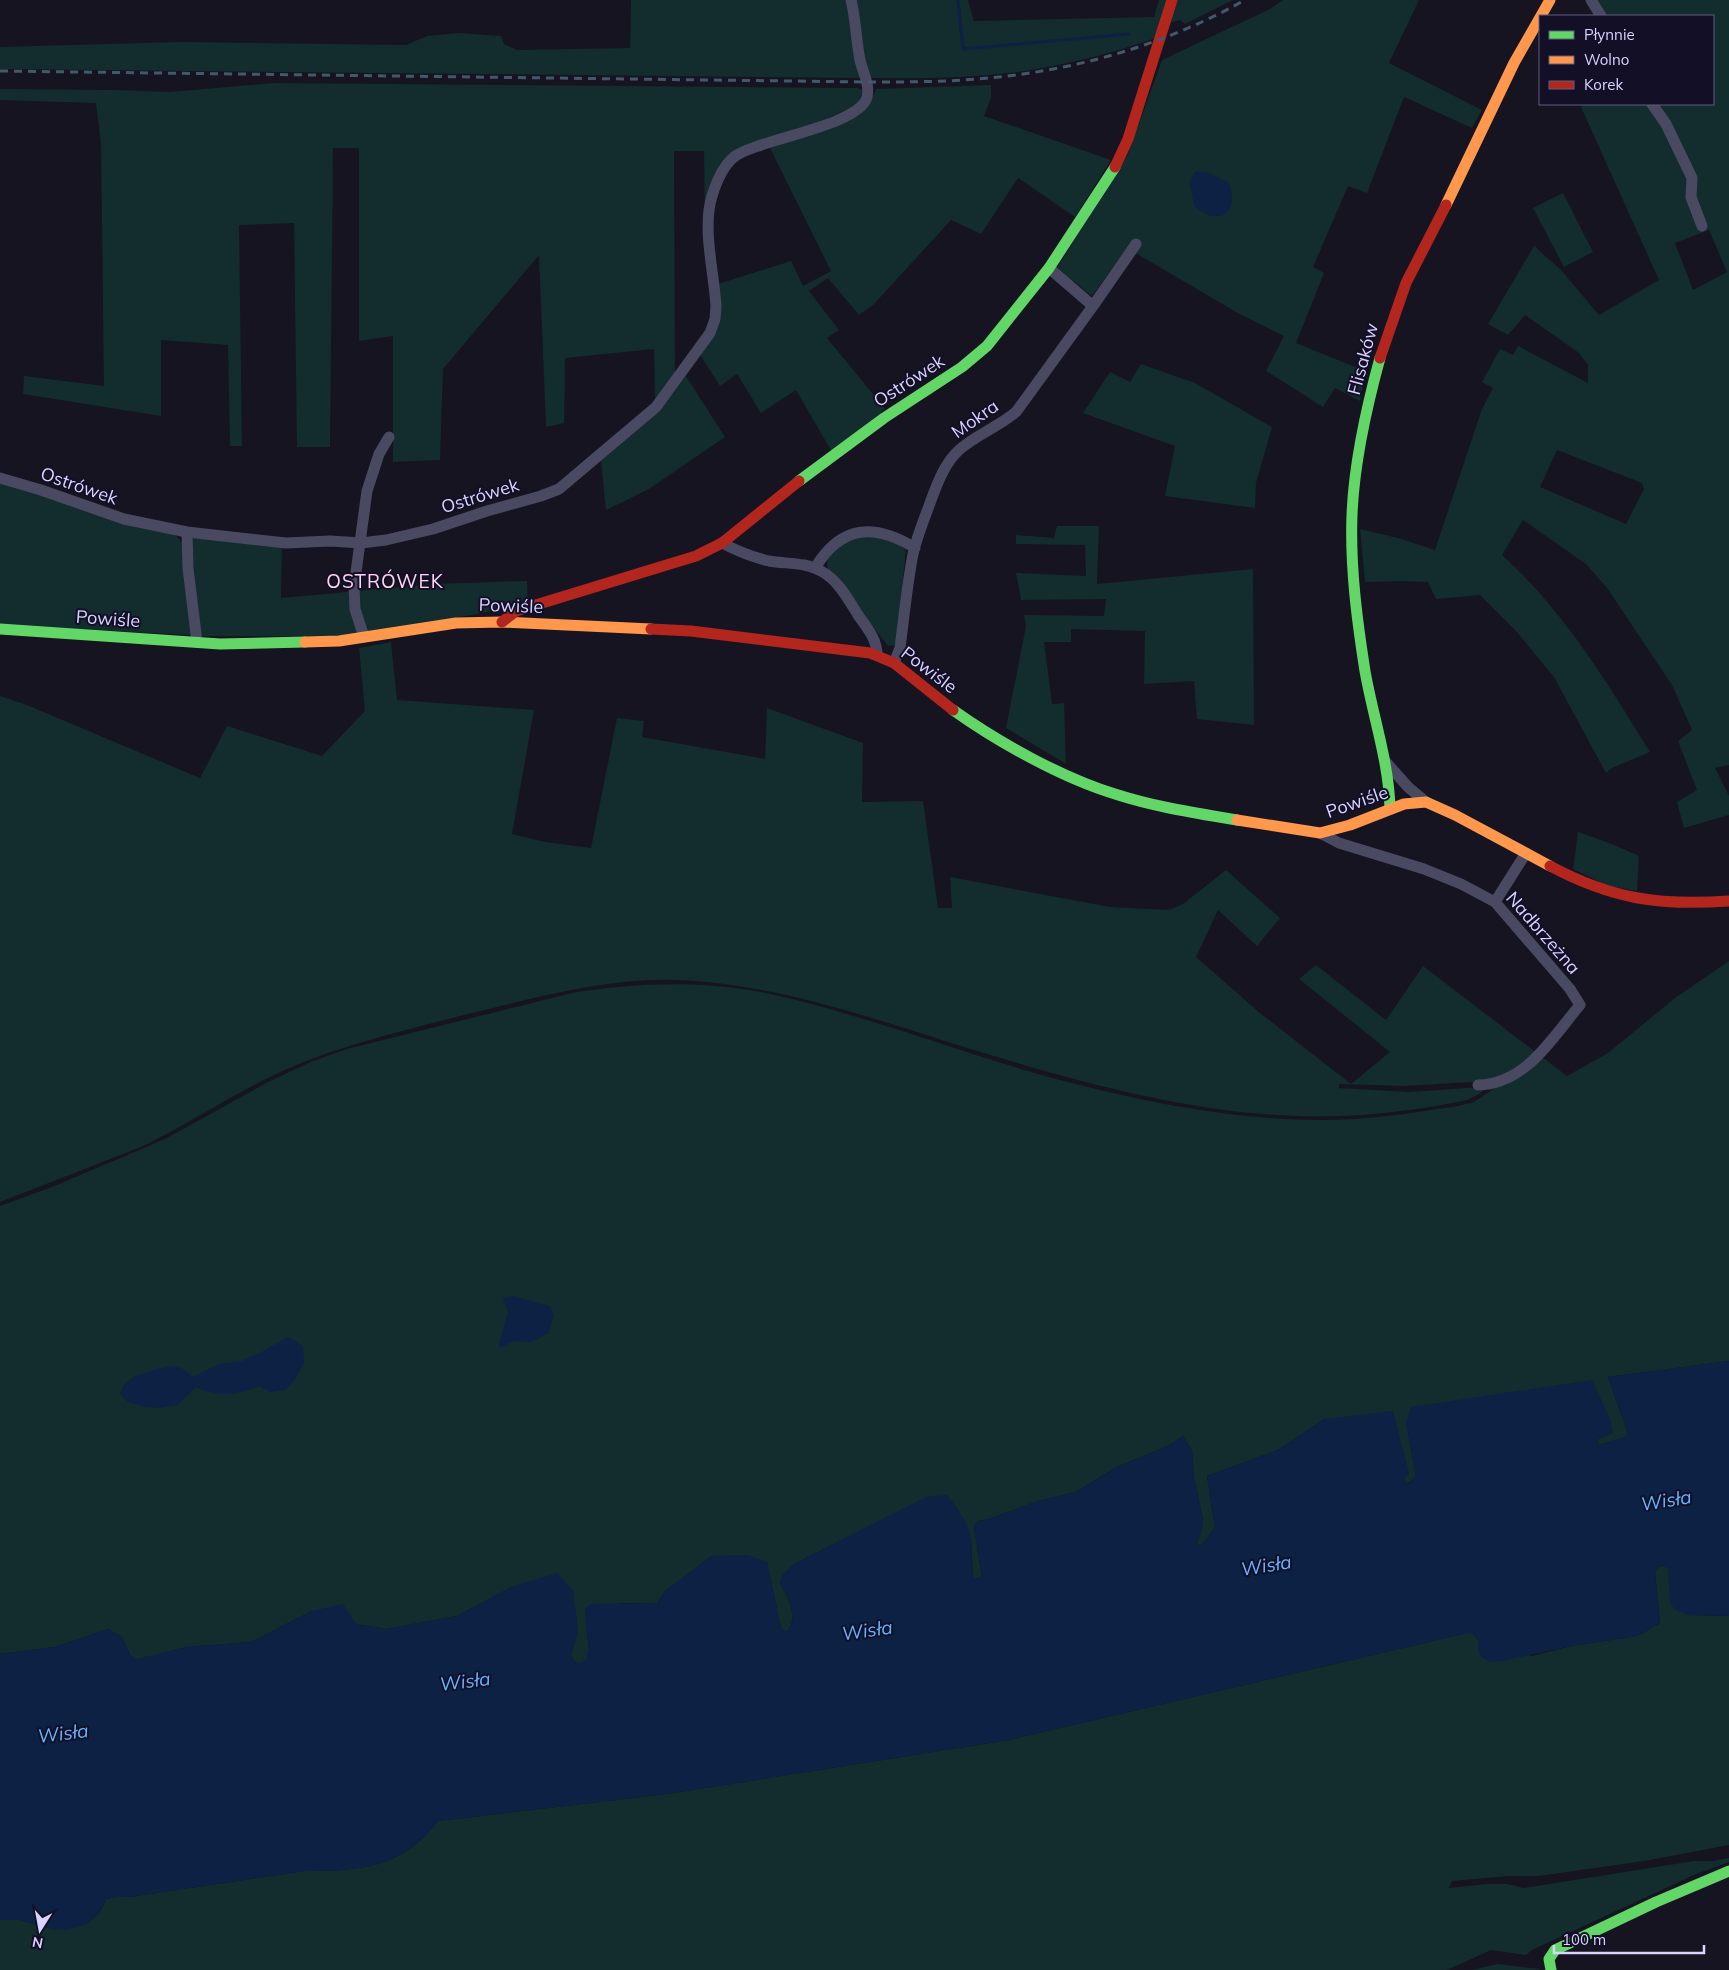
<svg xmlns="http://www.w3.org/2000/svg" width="1729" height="1970" font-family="Mulish,sans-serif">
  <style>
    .green { fill: #132c2d; fill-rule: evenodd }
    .water { fill: #0d2144 }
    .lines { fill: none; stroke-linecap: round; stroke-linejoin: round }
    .stream { stroke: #0d2144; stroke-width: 3 }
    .street { stroke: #4a4962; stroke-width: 11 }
    .fast { stroke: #63d668; stroke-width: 11 }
    .slow { stroke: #ff974d; stroke-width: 11 }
    .jam { stroke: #b3261e; stroke-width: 11 }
    .rail { stroke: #43596b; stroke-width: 3; stroke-dasharray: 8 6; stroke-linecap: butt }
    .labels { text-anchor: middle; stroke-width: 4; stroke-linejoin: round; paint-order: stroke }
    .street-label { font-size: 18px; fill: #d9d4ff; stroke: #130f26 }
    .neighbourhood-label { font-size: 19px; letter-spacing: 1px; fill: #ffd6f0; stroke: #130f26 }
    .water-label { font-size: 19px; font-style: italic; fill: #62b6ff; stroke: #130f26 }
  </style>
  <rect width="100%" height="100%" fill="#161421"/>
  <path class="green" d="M631 0H849L862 78 0 69V47L181 42 406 45 427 36 459 33 501 36 504 44 517 50 630 48Z
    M852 0H968L974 21 1154 17 1159 0H1169L1159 37C1113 53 1066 65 1018 72 969 78 918 79 869 78Z
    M1178 0H1233L1185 24 1180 20 1169 23Z
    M1283 0H1419L1389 63 1482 110 1472 128 1404 97 1367 193 1348 186 1313 267 1324 273 1296 343 1365 371 1360 401 1335 388 1323 407 1266 371 1284 336 1236 312 1127 248 1092 296 1057 268 1128 154 1162 60 1270 9Z
    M1595 0H1729V765L1715 768 1729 796V815L1684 828 1677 802 1697 790 1678 741 1692 730 1672 685 1607 588 1586 564 1523 520 1502 555C1563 610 1607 682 1650 752L1612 768 1606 773 1554 677 1516 631 1480 595 1436 599 1428 582 1400 581 1365 582 1360 529 1398 538 1435 550 1482 409 1493 388 1482 382 1500 349 1513 355 1518 346 1588 383V365L1579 353 1525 315 1508 335 1488 324 1534 246 1561 270 1599 315 1659 280 1581 107 1584 104H1713V16H1607ZM1709 230 1727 272 1693 290 1675 243ZM1557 450 1642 483 1644 489 1626 524 1540 487Z
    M273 83 857 88 863 90 859 101 853 108 727 158 705 216 704 151H674L675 377 655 403 654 349 565 358 564 423 546 427 539 255 443 369 440 460 393 462V336L359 341V148H333L330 447H297L294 223 239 225 242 446H230L228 345 161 340V416L23 394 24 376 104 386 101 143 96 103 0 100V89L113 90 170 92Z
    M991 85V98L984 116 1111 160 1075 217 1018 178 981 234 951 220 874 304 859 315 828 278 809 291 839 330 827 338 885 409 832 452 796 390 761 413 737 374 720 386 699 353 715 333 718 284 791 261 803 286 831 271 770 148 860 115 871 100 876 89Z
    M1563 193 1593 252 1564 267 1533 208Z
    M1141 364 1195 383 1272 427 1256 483 1255 508 1165 496 1175 446 1083 413 1110 372 1130 382Z
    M686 376 725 437 649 489 606 510 601 461 664 404Z
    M0 482 174 533 183 544 191 635 0 625Z
    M1057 526H1099L1097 584 1253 569 1254 725 1197 719 1194 681 1144 684 1145 631 1071 629V642H1044L1052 704 1064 703 1066 764 1006 728 1026 626 1024 615 1104 616 1106 599 1021 600 1016 573 1086 576 1085 545 1016 544V535L1054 538Z
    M195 536 282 547 281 598 434 584 527 581 528 603 472 615 335 636H201L191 542Z
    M869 536 895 542 906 550 896 645 888 646 828 569 827 563 830 552 850 540Z
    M391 642 397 700 534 710 512 834 545 842 591 848 617 718 644 721 642 737 765 759 767 708 863 743 862 802 923 801 938 908H952L950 877 1110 907 1169 910 1183 904 1226 870 1280 918 1257 946 1218 910 1196 957 1260 1013 1351 1084 1390 1052 1299 979 1316 965 1386 1020 1423 966 1567 1076 1608 1053 1675 998 1729 961V1361L1608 1377 1628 1434 1623 1438 1599 1445 1597 1439 1613 1433 1406 1422 1416 1477 1407 1484 1404 1479 1324 1419 1278 1450 1207 1476 1215 1528 1200 1547 1197 1543 1201 1533 1203 1520 1194 1478 1192 1451 1183 1436 1170 1445 1115 1468 1076 1492 1038 1501 989 1519 978 1521 974 1527 982 1577 973 1579 971 1540 838 1542 792 1565 780 1582C786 1596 801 1618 786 1632L781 1629 767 1562 665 1591 657 1603H621L585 1610 589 1651 586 1660 580 1663 574 1662 571 1654 578 1632 514 1586 457 1616 386 1629 356 1624 312 1611 251 1642 187 1647 136 1660 130 1655 122 1637 108 1629 55 1647 0 1654V1206L52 1187 165 1139 268 1082 313 1061 347 1049 572 993C638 982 709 980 775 995 877 1018 975 1059 1076 1084 1166 1107 1261 1124 1354 1119 1389 1117 1424 1111 1458 1106L1474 1102 1496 1087 1489 1081 1404 1086 1339 1084V1088L1409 1092 1483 1087 1485 1089 1479 1094 1467 1100C1414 1111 1357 1118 1302 1116 1195 1114 1074 1081 971 1049 873 1019 780 984 676 980 606 978 539 997 472 1013 403 1031 333 1046 268 1078 225 1099 185 1126 141 1147L0 1202V696L27 705 200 778 227 726 322 756 365 711 359 648Z
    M1578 832 1612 844 1639 856 1637 891 1608 886 1573 869Z
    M1664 1566 1668 1568 1670 1583 1688 1615 1729 1616V1845L1644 1861 1539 1876H1509L1452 1881 1449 1888 1487 1884H1507L1524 1888 1694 1861H1713L1729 1858V1862L1696 1874 1532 1950 1526 1955 1491 1950 1447 1970H0V1920H20L55 1930 99 1914 106 1899 116 1897H129L305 1871C361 1871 402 1868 438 1821L667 1794 1009 1740 1463 1634H1473L1479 1641 1532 1656 1571 1646 1637 1636 1660 1623 1655 1572 1659 1567Z
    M1498 1964 1538 1969 1540 1970H1472Z"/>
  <path class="water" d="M1195 171 1209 173 1228 182C1241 211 1220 228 1195 207L1189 183Z
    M513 1296 550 1306 554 1315 548 1334 531 1342 514 1341 499 1348 500 1340 508 1312 503 1298Z
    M288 1337 303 1346 304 1363 294 1381 285 1390 270 1392 260 1386C235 1395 220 1398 196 1387L178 1405 158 1408 145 1407 128 1402 120 1394 123 1386 133 1377 157 1369 175 1366 183 1369 193 1377 219 1364 242 1361 260 1353Z
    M1729 1361V1616L1688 1615 1674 1609 1670 1601 1668 1568 1664 1566 1659 1567 1655 1572 1660 1623 1637 1636 1571 1646 1502 1661 1490 1662 1482 1657 1478 1650 1479 1641 1473 1634H1463L1009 1740 667 1794 438 1821C401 1868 362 1871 305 1871L129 1897H116L106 1899 99 1914 87 1924 67 1930H55L20 1920H0V1654L55 1647 108 1629 122 1637 130 1655 137 1659 187 1647 251 1642 312 1611 343 1604 356 1624 386 1629 457 1616 514 1586 557 1573 573 1591 575 1605 578 1632 571 1654 574 1661 580 1663 586 1660 589 1651 585 1610 590 1604 657 1603 665 1591 711 1556 747 1555 767 1562 781 1628 786 1632C801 1619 786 1596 780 1582L783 1574 792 1565 926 1497 947 1495C957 1508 969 1523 971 1540 972 1553 971 1567 974 1579L982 1576 974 1527 978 1521 989 1519 1038 1501 1076 1492 1115 1468 1170 1445 1183 1436 1192 1451 1194 1478 1203 1521 1201 1533 1197 1543 1200 1547 1215 1528 1207 1476 1278 1450 1324 1419 1393 1411 1409 1473 1404 1479 1408 1484 1416 1477 1406 1422 1411 1407 1592 1380 1610 1419 1613 1433 1597 1439 1599 1445 1623 1438 1628 1434 1608 1377Z"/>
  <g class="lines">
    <path class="stream" d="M958 0 963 49 1129 34"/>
    <path class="street" d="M1591 0 1601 16
      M1652 104 1666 124 1692 178 1691 197 1702 226
      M1093 306 1136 244
      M0 478 41 490 124 519 187 532 286 543 330 541 361 543 386 540 433 529 487 511 541 496 559 489 656 407 710 333 715 319 716 306C714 272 702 228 712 196 716 183 723 166 734 157 758 139 860 126 867 97 870 84 863 73 860 60 856 40 856 20 851 0
      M187 532 188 568 197 642
      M722 543C737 551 752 557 769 561 785 564 806 562 821 571 838 580 848 599 858 615 867 628 877 639 877 655
      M815 568C841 525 874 523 915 548
      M364 637 355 609 354 587 367 491 379 454 389 437
      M894 663 900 648C904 617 907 585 913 554 917 536 924 520 930 503 937 484 944 464 959 450 976 435 998 427 1016 412L1093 306 1049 268
      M1385 761 1408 787 1426 802
      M1320 833 1339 843 1424 869 1461 884 1495 902 1570 989 1580 1005C1552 1038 1526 1084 1478 1085
      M1495 902 1526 853"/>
    <path class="fast" d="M1380 358C1366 409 1354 462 1352 515 1350 567 1357 620 1365 671 1373 717 1389 762 1390 809
      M799 481 884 418 962 367 987 346 1049 268 1115 167
      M0 629 220 644 305 642
      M953 710C998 742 1062 778 1115 794 1155 807 1196 813 1237 820
      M1551 1970 1549 1959 1555 1950 1656 1902 1729 1871"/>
    <path class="slow" d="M1446 205 1514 63 1550 0
      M305 642 339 641 456 623 502 622 651 629
      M1237 820 1320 833 1350 825 1404 804 1426 802 1455 815 1550 866"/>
    <path class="jam" d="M1115 167 1128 139 1172 0
      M1380 358 1406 283 1446 205
      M502 622 516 611 696 556 722 543 799 481
      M651 629 691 631 870 653 894 663 953 710
      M1550 866C1612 899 1659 906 1729 901"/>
    <path class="rail" d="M0 71 867 82C904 82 941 82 977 79 1071 72 1163 46 1245 0"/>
  </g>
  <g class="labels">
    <g class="street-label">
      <text transform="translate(1363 359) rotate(-75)" y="6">Flisaków</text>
      <text transform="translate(909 381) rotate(-33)" y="6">Ostrówek</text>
      <text transform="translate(975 419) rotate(-35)" y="6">Mokra</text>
      <text transform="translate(79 486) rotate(19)" y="6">Ostrówek</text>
      <text transform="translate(480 496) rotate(-17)" y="6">Ostrówek</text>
      <text transform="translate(511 606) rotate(2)" y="6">Powiśle</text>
      <text transform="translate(108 619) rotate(4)" y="6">Powiśle</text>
      <text transform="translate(929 670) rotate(37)" y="6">Powiśle</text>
      <text transform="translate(1357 802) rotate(-19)" y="6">Powiśle</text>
      <text transform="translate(1543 933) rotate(49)" y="6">Nadbrzeżna</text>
    </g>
    <g class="neighbourhood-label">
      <text x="385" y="588">OSTRÓWEK</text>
    </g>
    <g class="water-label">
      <text transform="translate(1666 1500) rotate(-9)" y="7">Wisła</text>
      <text transform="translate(1266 1565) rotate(-9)" y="7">Wisła</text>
      <text transform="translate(867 1630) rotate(-8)" y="7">Wisła</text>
      <text transform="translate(465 1681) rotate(-7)" y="7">Wisła</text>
      <text transform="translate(63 1733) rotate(-7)" y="7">Wisła</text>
    </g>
  </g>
  <rect x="1539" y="15" width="175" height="90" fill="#130f26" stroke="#625e7d"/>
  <rect x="1549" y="31" width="25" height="8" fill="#63d668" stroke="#625e7d"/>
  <text x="1584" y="40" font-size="15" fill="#d9d4ff">Płynnie</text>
  <rect x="1549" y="56" width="25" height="8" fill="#ff974d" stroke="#625e7d"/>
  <text x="1584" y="65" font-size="15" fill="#d9d4ff">Wolno</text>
  <rect x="1549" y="81" width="25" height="8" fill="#b3261e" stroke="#625e7d"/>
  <text x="1584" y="90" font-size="15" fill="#d9d4ff">Korek</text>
  <g transform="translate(40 1930) rotate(191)" stroke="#130f26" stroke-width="4" paint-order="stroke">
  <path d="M0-4L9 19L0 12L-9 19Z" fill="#d9d4ff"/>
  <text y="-8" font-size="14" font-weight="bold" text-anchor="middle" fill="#d9d4ff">N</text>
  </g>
  <path d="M1554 1945v8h150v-8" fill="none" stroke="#d9d4ff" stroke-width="2.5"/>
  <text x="1562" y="1945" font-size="15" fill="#d9d4ff" stroke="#130f26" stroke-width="4" paint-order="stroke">100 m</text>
</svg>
